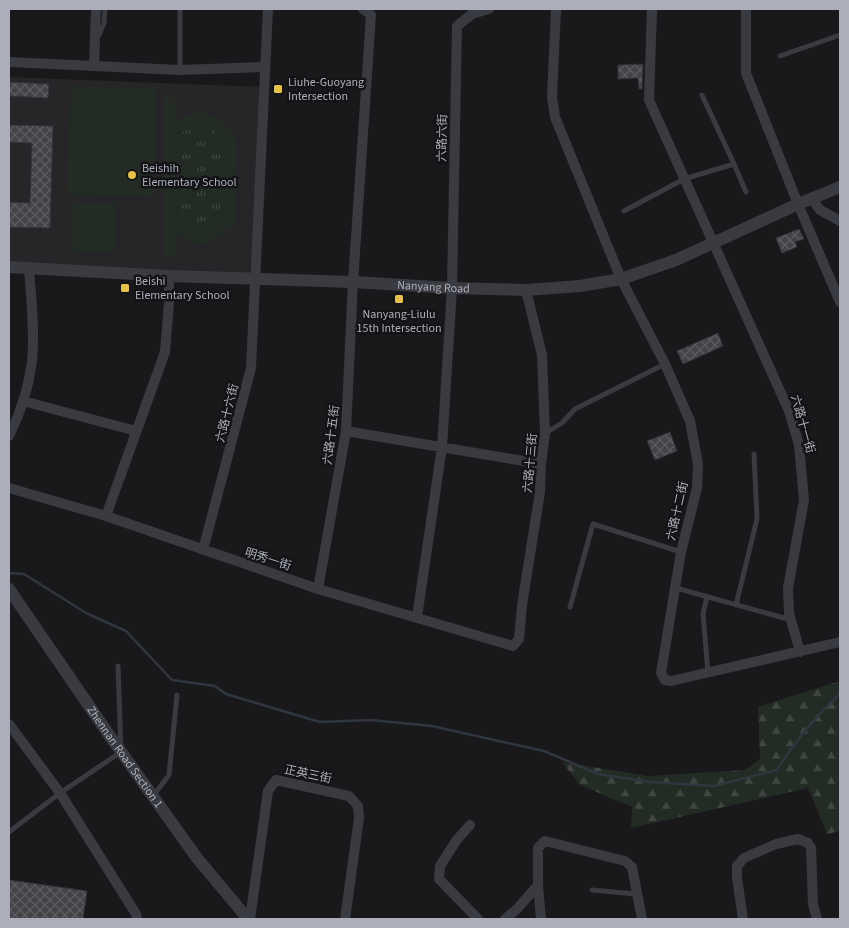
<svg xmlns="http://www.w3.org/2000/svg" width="849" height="928" font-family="'Source Sans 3','Noto Sans TC',sans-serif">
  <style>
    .built { fill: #262528 }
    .grass { fill: url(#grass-tufts) }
    .forest { fill: url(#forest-firs) }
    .garden { fill: #232b25; fill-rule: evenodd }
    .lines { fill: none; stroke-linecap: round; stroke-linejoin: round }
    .stream { stroke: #30363f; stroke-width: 2.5 }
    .building { fill: url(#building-cross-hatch); stroke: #343337 }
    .service { stroke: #3a3b40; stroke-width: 5 }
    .minor { stroke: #3a3b40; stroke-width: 10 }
    .tertiary { stroke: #3a3b40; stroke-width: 12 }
    .poi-dot { fill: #e8c245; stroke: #141416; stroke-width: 2 }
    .labels { text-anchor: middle; stroke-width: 5; stroke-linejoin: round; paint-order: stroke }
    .poi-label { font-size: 12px; fill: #acafba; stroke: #141416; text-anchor: start }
    .street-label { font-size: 12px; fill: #acafba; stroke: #141416 }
  </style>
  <defs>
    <pattern id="grass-tufts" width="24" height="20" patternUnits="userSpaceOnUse" patternTransform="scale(1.25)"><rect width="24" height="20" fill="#232b25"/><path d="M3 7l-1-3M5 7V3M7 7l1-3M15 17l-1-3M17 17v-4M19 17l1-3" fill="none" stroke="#404743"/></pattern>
    <pattern id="forest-firs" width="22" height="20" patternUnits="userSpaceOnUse" patternTransform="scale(1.25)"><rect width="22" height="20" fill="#232b25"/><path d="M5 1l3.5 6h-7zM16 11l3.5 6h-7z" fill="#404743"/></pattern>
    <pattern id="building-cross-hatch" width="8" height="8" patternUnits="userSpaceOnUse" patternTransform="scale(1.25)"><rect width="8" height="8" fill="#444448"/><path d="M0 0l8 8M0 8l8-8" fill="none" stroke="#5c5c60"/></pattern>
  </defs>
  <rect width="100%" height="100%" fill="#19191b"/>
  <path class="built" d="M9 77 261 87 250 274 9 264Z"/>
  <path class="grass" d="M200 124 216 131 226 146 224 213C214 227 191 238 179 219 175 214 174 149 177 142 180 131 190 126 200 124Z"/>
  <path class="forest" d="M840 681V831L827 834 808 788 631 828 632 807 580 785 562 762 648 776 745 770 760 759 758 707Z"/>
  <path class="garden" d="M71 86 155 89V197L66 194Z
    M163 97H175V124C198 102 225 116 237 141L236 222C214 242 202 253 175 232V258L163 257ZM200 124C213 127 220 134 226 146L224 213C214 227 191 238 179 219 175 214 174 149 177 142 180 131 190 126 200 124Z
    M73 203H116V251H73Z"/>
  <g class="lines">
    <path class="stream" d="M9 573 24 574 86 613 126 631 172 680 215 686 226 694 320 722 371 720 432 726 544 751 598 774 650 782 714 786 777 770C795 742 815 716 840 694"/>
  </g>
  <path class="building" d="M643 64 642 89H639L638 78 618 79V65Z
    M9 82 49 84 48 98 9 96Z
    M9 125 53 126 50 228 9 227V202L30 203 32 143 9 142Z
    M799 229 804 239 795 242 797 247 782 253 776 238Z
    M718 333 723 346 683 364 677 351Z
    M670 432 677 451 655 460 647 441Z
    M9 880 87 891 83 919H9Z"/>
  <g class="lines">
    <path class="service" d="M180 9V70
      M98 37 104 23 105 9
      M780 56 840 35
      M702 95 734 164
      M624 211 684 179 734 164 746 192
      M546 433 562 423 575 409 665 364
      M676 588 791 620
      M707 597 703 613 708 673
      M736 605 757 519 754 454
      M570 607 593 524 681 552
      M153 796 169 775 177 695
      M9 832 60 793 121 752 118 666
      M592 890 636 894"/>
    <path class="minor" d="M556 9 552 97 555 117 621 279 665 364 690 421 698 464 697 488 681 552 661 673 665 680 671 681 840 642
      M652 9 649 100 789 411 799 445 804 500 788 588 789 613 800 652
      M746 9V73L798 204 840 302
      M9 62 180 70 264 67
      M94 66 96 9
      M812 199 820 210 840 221
      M23 401 136 431
      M346 431 541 464
      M9 436C20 414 29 386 32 361 35 330 31 298 29 268
      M9 488 106 516 318 589 513 646 519 639 522 605 540 492 541 464 545 433 542 355 526 290
      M106 516 165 352 169 303V276
      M203 550 251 368 268 9
      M318 589 346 431 353 282 371 15 363 9
      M417 617 442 447 452 288 457 26 472 14 489 9
      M9 724 60 793 136 914 137 919
      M470 825 456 841 440 866 439 879 478 919
      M250 919 268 791 276 780 349 796 358 806 359 818 345 919
      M505 919 517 909 538 885
      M541 919 538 885V848L545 841 625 861 632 867 642 919
      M743 919 737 878V866L744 858 776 844 798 839 808 843 811 848 813 904 817 919"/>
    <g class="tertiary">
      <path id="s1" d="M9 267 169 276 353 282 452 288 526 290 580 286 621 279 676 260 798 204 840 187"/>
      <path id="s2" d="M9 589 107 732 197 858 248 919"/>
    </g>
  </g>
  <g class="poi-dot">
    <rect x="273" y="84" width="10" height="10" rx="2.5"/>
    <circle cx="132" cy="175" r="5"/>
    <rect x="120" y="283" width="10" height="10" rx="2.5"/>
    <rect x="394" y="294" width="10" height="10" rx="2.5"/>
  </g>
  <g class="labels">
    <g class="poi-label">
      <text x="288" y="86">Liuhe-Guoyang<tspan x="288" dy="14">Intersection</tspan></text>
      <text x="142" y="172">Beishih<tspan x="142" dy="14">Elementary School</tspan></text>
      <text x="135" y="285">Beishi<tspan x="135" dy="14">Elementary School</tspan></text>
      <text x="399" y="318" text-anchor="middle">Nanyang-Liulu<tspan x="399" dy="14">15th Intersection</tspan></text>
    </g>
    <g class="street-label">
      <text transform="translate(442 138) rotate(-89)" y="4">六路六街</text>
      <text dy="4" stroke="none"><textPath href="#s1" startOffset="425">Nanyang Road</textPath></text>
      <text transform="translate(227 413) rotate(-76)" y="4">六路十六街</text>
      <text transform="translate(803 424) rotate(74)" y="4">六路十一街</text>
      <text transform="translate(331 435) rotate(-83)" y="4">六路十五街</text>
      <text transform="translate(530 463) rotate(-85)" y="4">六路十三街</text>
      <text transform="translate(677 511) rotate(-77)" y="4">六路十二街</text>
      <text transform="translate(268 559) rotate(18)" y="4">明秀一街</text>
      <text dy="4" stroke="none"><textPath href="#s2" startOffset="204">Zhennan Road Section 1</textPath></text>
      <text transform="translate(308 774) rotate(12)" y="4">正英三街</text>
    </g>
  </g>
  <rect width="849" height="928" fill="none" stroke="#acafba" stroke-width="20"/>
</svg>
